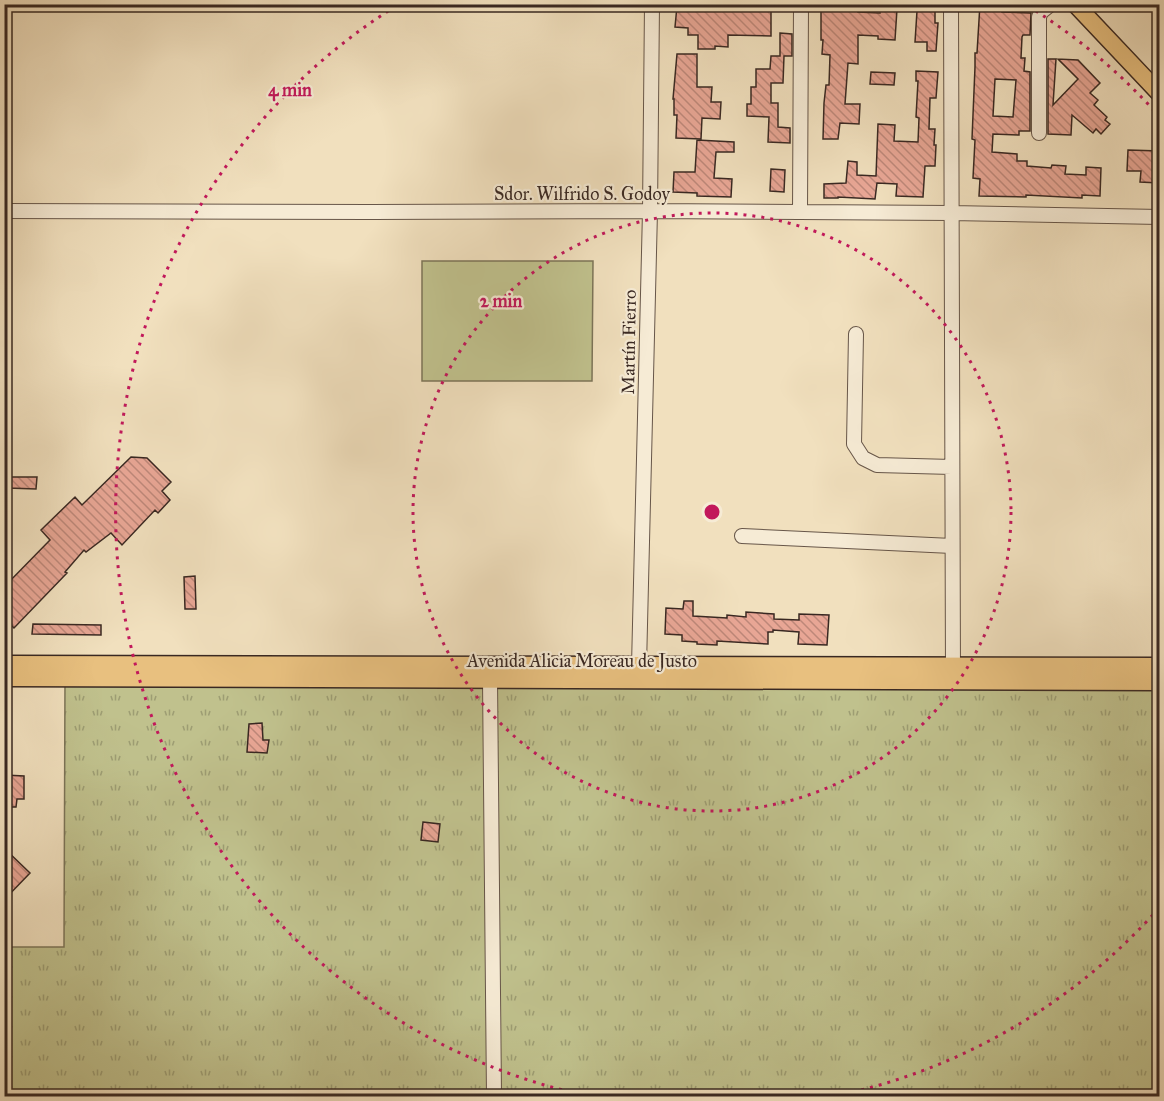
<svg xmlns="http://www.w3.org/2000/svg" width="1164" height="1101" font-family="'IM FELL Great Primer',serif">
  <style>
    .grass { fill: url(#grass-tufts); stroke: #7c7458; stroke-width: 1.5 }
    .garden { fill: #c0c18d; stroke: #7c7458; stroke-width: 1.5 }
    .building { fill: url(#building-back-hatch); stroke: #392822; stroke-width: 1.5; fill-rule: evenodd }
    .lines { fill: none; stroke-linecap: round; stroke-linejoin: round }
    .minor-casing { stroke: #675649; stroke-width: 16 }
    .major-casing { stroke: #392822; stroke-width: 19 }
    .minor { stroke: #f6ebd5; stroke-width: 14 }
    .major { stroke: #e8c07f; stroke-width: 16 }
    .ring { fill: none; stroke: #c2185b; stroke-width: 3; stroke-dasharray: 3 6 }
    .labels { text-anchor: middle; stroke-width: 4.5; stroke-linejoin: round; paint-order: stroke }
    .street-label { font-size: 18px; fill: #392822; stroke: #f6ebd5 }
    .centre { fill: #c2185b; stroke: #f6ebd5; stroke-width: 3 }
    .ring-label { font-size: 18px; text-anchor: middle; font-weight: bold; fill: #c2185b; stroke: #f6ebd5; stroke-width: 4.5; stroke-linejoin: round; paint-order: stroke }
  </style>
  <defs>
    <pattern id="grass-tufts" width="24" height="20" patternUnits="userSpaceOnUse" patternTransform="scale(1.5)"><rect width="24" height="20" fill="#c0c18d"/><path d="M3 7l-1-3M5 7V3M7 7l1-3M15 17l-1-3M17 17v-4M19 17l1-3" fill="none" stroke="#9d9d73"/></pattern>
    <pattern id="building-back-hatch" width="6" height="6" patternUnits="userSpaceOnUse" patternTransform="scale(1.5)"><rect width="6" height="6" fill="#e8a695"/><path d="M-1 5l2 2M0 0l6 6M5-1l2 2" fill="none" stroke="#bd8779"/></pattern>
  </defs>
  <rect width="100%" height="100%" fill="#f1e0be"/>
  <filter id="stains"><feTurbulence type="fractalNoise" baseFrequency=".00333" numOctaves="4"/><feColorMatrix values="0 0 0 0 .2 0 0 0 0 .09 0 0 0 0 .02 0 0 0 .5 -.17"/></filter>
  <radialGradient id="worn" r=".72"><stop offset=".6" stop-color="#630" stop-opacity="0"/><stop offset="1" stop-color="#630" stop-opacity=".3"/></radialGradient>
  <path class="grass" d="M65 680 1159 682V1096H5V947H64Z"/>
  <path class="garden" d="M422 261H593L592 381H422Z"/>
  <path class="building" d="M821 4 858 6V12L880 13V9H897L895 40 878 39V36L858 35V64L848 63 845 104H860L859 124 840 123 838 139H823L824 103 826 85H829L830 55 822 54 823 40H821Z
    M980 4H997L996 10H1002V12L1031 13 1030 35H1023L1022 37 1021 58H1025L1024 71 1030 72V131H1019V135L993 134 992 152 1017 154V161H1027V166L1051 168 1052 165 1066 166 1065 174 1086 175V167L1101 168 1100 196 1082 195V198L1026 195V197L979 196 980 179 973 178 975 140 972 139 975 67V53H977ZM995 79 1016 80 1013 117 993 116Z
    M677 6 716 10V9L771 8V36L728 35V47L715 46V49H698V35H688V28L675 27Z
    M917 11H935V23H938L936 51H927V42H915Z
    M780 33 792 34V56H784L783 83H771V103H778V127L790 128V143L768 142 769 117 747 116V104H751V87H756V69H770L771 56H780Z
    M677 54H697V87H712L711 102H721L720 119 702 118 701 139 676 138 677 115H674V99H673Z
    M1048 59H1056L1053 105 1078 79 1058 59 1078 60 1100 83 1090 93 1098 100 1094 105 1107 117 1105 120 1110 124 1101 134 1096 129 1093 133 1072 115 1071 135 1048 134Z
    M916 71 938 72 936 98H930L929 129H935L934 145H936L935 166H925L923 197 896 196 897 184 877 183 875 199 838 197V198H824V184L846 183 848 161 857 162V175L876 176 878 124 895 125 894 141 918 142 919 118 916 117 918 81H916Z
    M871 72 895 73 894 85 870 84Z
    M697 140 734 142V152H716L714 178 732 179 731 197 697 196V193L673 192 674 172H695Z
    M1128 150 1160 151 1159 183 1140 182 1141 171H1127Z
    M771 169 785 170 784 192 770 191Z
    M131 457 147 458 171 482 162 491 170 500 158 513 155 510 122 545 111 533 86 552 84 550 65 572 67 573 14 628 4 618V587L50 540 41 530 75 497 82 505Z
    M8 477H37L36 489 8 488Z
    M195 576 196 609H185L184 577Z
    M684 601H693V616L727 618V615L746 617V612L774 614V619L799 620V614L829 615 827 645 798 644 799 632 773 630V632H768V644L717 641V645L697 644V642L682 641V635L665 634 666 608 683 609Z
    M33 624 101 625V635L32 634Z
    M262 723 263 740H269L267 753 247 752 249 724Z
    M4 775 24 776V799H17L16 807H4Z
    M423 822 440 824 438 842 421 840Z
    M4 848 30 873 4 900Z"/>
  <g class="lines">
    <defs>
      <path id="minor" d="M951 4 953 674
        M1039 133V17L1041 12 1051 4
        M4 211 371 212 650 211 951 213 1160 217
        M800 212 801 4
        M856 334 854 444 863 458 877 465 952 467
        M742 536 952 546
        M640 674 639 666 650 211 652 4
        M490 680 494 1096"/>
      <path id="major" d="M1075 4 1160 94
        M4 664 1160 666
        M4 678 1160 682"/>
    </defs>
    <use href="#minor" class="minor-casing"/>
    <use href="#major" class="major-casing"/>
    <use href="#minor" class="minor"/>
    <use href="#major" class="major"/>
  </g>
  <g class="ring">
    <circle cx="712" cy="512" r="299"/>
    <path d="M1159 908A597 597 0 0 1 836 1096M588 1096A597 597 0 0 1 396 6M1028 6A597 597 0 0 1 1159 116"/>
  </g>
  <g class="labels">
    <g class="street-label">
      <text x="582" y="200">Sdor. Wilfrido S. Godoy</text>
      <text transform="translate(629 342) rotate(-89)" y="6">Martín Fierro</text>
      <text x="582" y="667">Avenida Alicia Moreau de Justo</text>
    </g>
  </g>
  <circle cx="712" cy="512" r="9" class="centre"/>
  <g class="ring-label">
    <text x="290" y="96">4 min</text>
    <text x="501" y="307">2 min</text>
  </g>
  <rect width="1164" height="1101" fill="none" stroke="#f1e0be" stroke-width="24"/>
  <rect x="6" y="6" width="1152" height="1089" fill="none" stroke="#392822" stroke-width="3"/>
  <rect x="12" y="12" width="1140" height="1077" fill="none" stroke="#392822" stroke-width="1.5"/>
  <rect width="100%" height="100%" filter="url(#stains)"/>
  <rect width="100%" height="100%" fill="url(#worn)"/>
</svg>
